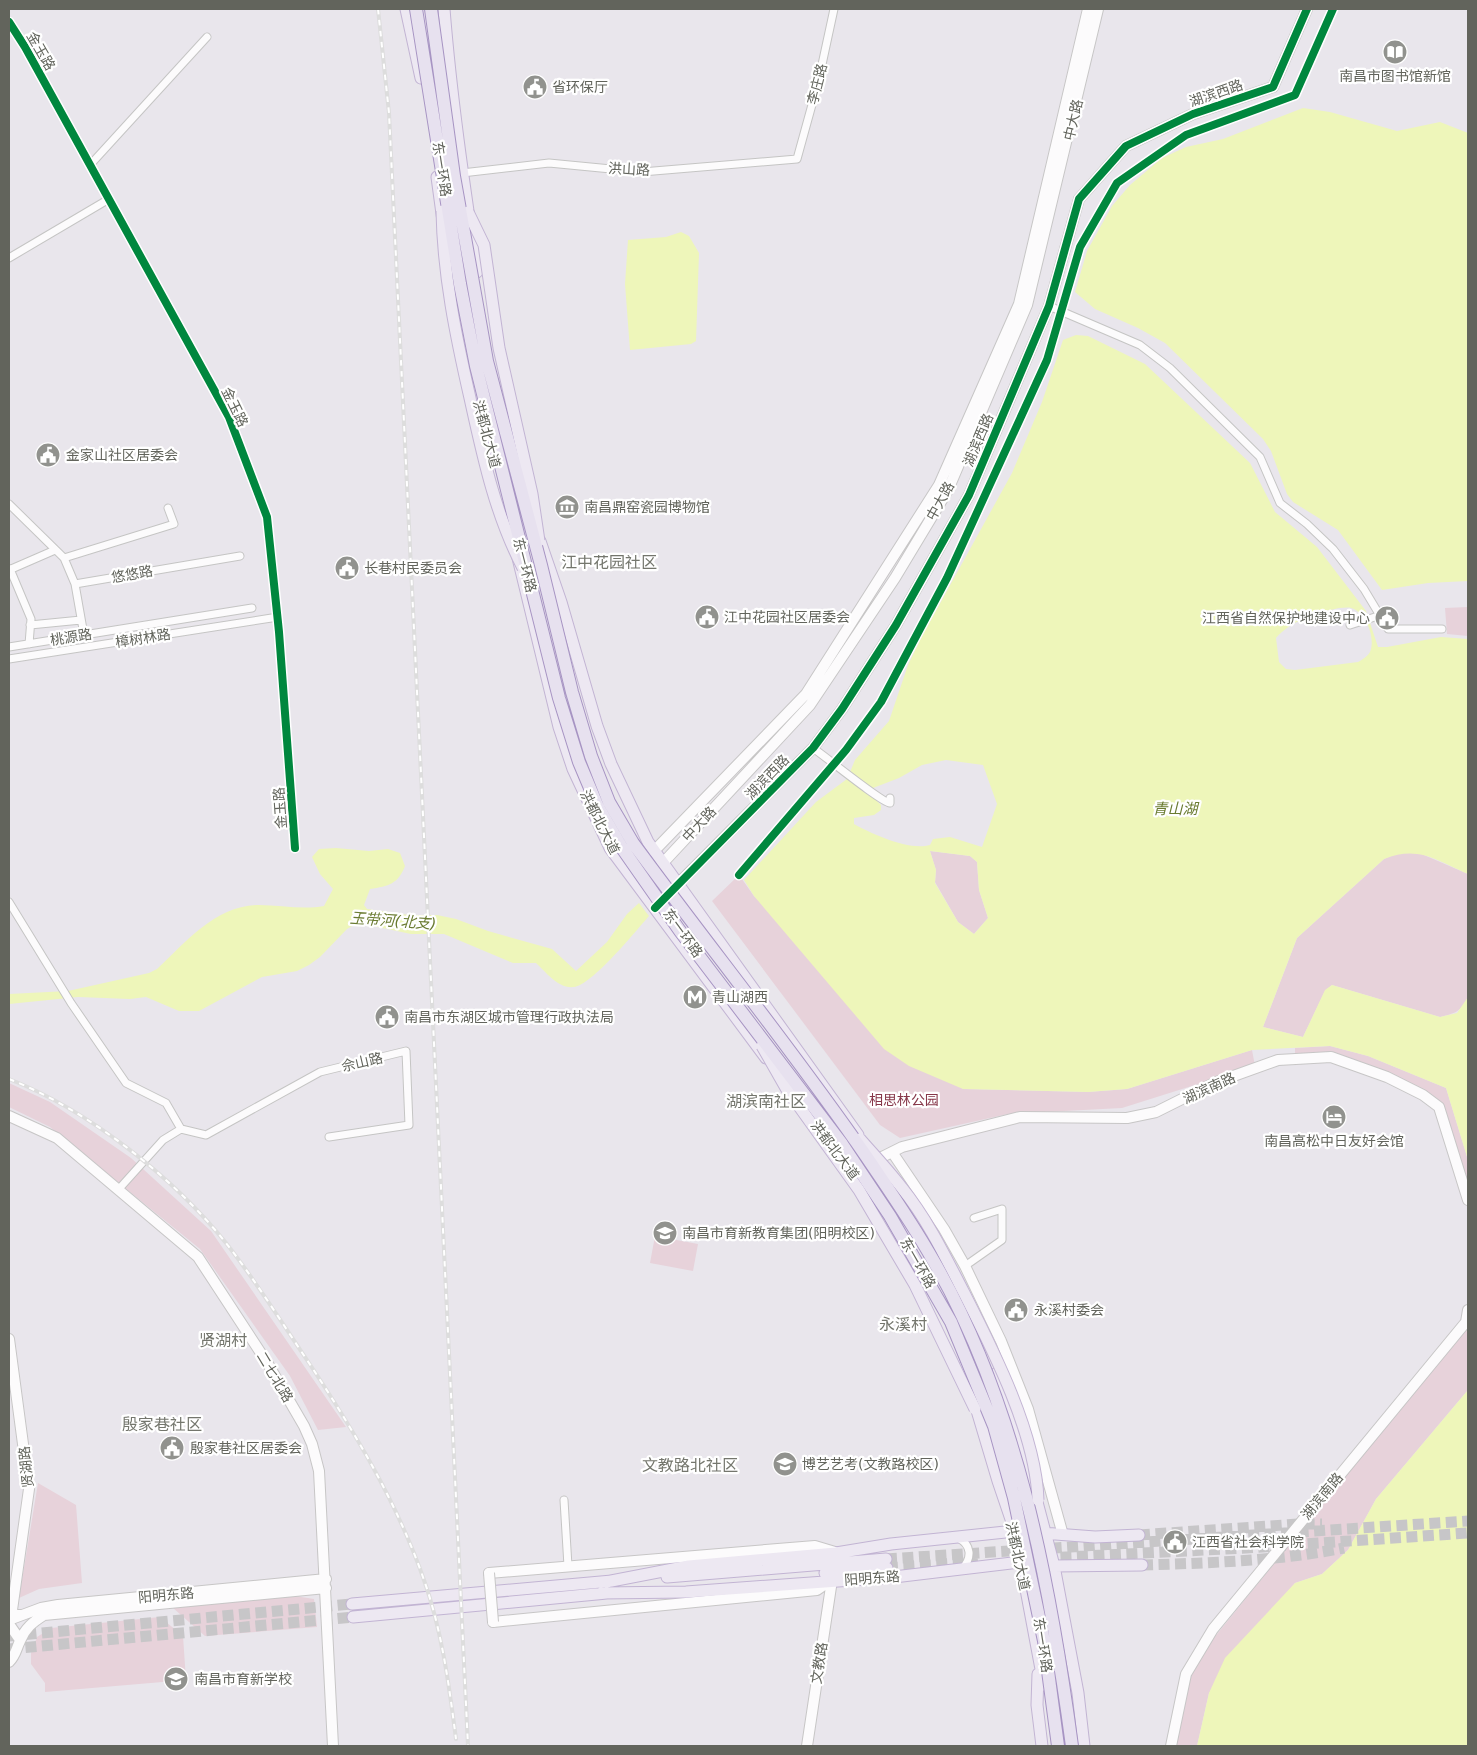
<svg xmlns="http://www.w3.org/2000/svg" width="1477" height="1755" font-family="'DejaVu Sans','Noto Sans SC',sans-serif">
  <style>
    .green { fill: #e7d2da }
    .water { fill: #eef6ba; fill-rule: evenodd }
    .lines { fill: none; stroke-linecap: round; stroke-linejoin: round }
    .primary-tunnel { stroke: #c7c6c8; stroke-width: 11; stroke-dasharray: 11 5.5; stroke-linecap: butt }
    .street-casing { stroke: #c5c5c4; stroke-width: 9 }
    .secondary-casing { stroke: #c7c6c6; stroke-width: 12 }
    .primary-casing { stroke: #c2b4d3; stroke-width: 13 }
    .street { stroke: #fcfbfc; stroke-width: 7 }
    .secondary { stroke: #fcfbfc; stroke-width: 10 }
    .primary { stroke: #ede8f2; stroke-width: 11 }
    .rail-casing { stroke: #ddd; stroke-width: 4 }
    .rail { stroke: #fff; stroke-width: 2; stroke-dasharray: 5.5; stroke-linecap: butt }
    .secondary-bridge-casing { stroke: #c7c6c6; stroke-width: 12; stroke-linecap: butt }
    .primary-bridge-casing { stroke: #c2b4d3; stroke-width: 13; stroke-linecap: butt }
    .highway-bridge-casing { stroke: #a794c3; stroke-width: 14; stroke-linecap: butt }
    .secondary-bridge { stroke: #fcfbfc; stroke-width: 10 }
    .primary-bridge { stroke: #ede8f2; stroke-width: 11 }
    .highway-bridge { stroke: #e7e1ef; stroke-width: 12 }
    .cycleway-casing { stroke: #fff; stroke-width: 11 }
    .cycleway { stroke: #00873e; stroke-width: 8 }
    .labels { text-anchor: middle; stroke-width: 4.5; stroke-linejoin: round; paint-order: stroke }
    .street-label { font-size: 14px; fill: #62645c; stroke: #fff }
    .poi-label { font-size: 14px; fill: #62645c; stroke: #fff; text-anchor: start }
    .park-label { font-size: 14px; fill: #87384a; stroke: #fff }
    .water-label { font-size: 15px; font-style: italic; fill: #6a7b31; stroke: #fff }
    .quarter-label { font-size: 16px; fill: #74766d; stroke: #fff }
  </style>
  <rect width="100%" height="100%" fill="#e9e6ec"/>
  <path class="green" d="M1468 607V636L1447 634 1445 608Z
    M930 851 970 856 977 862 979 890 988 918 974 934 958 922 935 882 936 870Z
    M1400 852H1417L1468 874V997C1462 1011 1454 1014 1440 1017L1332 985 1325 991 1303 1037 1263 1027 1297 938 1384 859Z
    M739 875 754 896 963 1089 1088 1092 1127 1089 1252 1050 1255 1066 1122 1108 1008 1114 900 1138 880 1125 712 901Z
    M1330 1046 1368 1056 1446 1088 1468 1160V1200L1439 1107 1423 1095 1331 1057 1295 1058V1048Z
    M9 1083 50 1102 131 1158 211 1231 346 1427 318 1430 290 1376 200 1249 50 1127 9 1107Z
    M655 1236 698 1244 693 1271 650 1263Z
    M1468 1325V1390L1376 1499 1348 1550 1322 1574 1295 1583 1209 1693 1197 1746H1175L1190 1675 1213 1639Z
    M38 1483 76 1505 82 1583 39 1589 19 1598Z
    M295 1596 314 1599 317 1627 205 1636 173 1608Z
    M160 1617 183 1636 186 1680 45 1692V1683L31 1664V1653L37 1637 51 1628Z"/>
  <path class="water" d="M1303 108 1330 112 1397 131 1440 122 1468 133V581L1428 583 1382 590 1338 530 1293 502 1287 494 1271 451 1263 439 1165 343 1138 328 1095 309 1075 292 1087 251 1112 206 1130 185 1162 158 1186 147 1223 139Z
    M681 232 689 236 699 253 696 341 691 344 630 350 625 284 628 240 666 237Z
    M1076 335 1088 336 1145 364 1250 463 1275 512 1317 547 1366 611 1378 647H1387L1441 637 1468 639V874C1437 861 1419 845 1384 859L1297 938 1263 1027 1303 1037 1325 990 1332 985 1440 1017 1457 1013 1468 997V1160L1446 1088 1368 1056 1330 1046 1252 1050 1127 1089 1088 1092 963 1089 909 1066 884 1049 754 896 744 880 816 802 847 779 855 760 889 721 908 665 922 636 1012 473 1042 402 1063 340ZM1339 608C1343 608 1348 607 1351 608 1366 612 1376 638 1370 652 1367 657 1363 659 1358 662L1295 670 1286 669 1279 662 1276 638C1292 620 1316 613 1339 608ZM946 760 983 765 997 804 982 847 950 837 933 839 930 845C909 851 872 834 854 824V818L874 815 881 810V805L872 796 873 788 899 778 922 765ZM930 851 970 856 977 862 979 890 988 918 974 934 958 922 935 883 936 870Z
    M336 848 369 851 388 849 400 853 405 866C398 884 389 886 370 889L364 905 367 909 409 915H437L456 919 488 931 552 949 576 971 607 942 627 914 639 903 649 916C635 932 592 985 574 987 558 989 546 972 536 963H513L444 934H411L364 924 354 925 347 929 320 957 309 965 297 971 262 977 199 1011H179L146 997 130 999 78 997 9 1004V994L68 991 149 973 157 969C186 942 216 905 259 905 280 905 303 910 324 906L333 889 320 874 312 857 319 849Z
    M1468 1390V1746H1197L1209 1693 1225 1658 1295 1583 1322 1574 1348 1550 1376 1499Z"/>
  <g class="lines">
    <path class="primary-tunnel" d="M1139 1535 1298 1524H1322
      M1044 1558 1246 1548 1468 1533
      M886 1559 1468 1521
      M1142 1565C1210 1563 1277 1561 1344 1548
      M887 1568 978 1562
      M9 1636 352 1604
      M9 1649 353 1617"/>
    <defs>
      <path id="street" d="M9 22 25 47 229 417 267 517 279 632 295 848
        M90 165 207 37
        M462 173 549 163 642 172 797 159 818 83 834 9
        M9 258 109 199
        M1049 306 1140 345 1170 368 1260 457 1280 503 1307 524 1333 549 1364 589 1388 629H1442
        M9 504 64 558 174 524 168 508
        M64 558 75 584
        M10 569 31 619 29 644
        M9 570 55 550
        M30 625 81 620
        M1350 625 1378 616
        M84 635 75 584 240 556
        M9 647 252 608
        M9 659 278 617
        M813 748C826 757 881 802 890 803V798
        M9 902 71 1003 126 1083 166 1103 181 1129 206 1135 320 1072 406 1051 409 1125 329 1137
        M118 1190 163 1140 181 1129
        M965 1266 1002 1240V1209L974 1218
        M564 1500 568 1566
        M958 1538C972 1545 972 1558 962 1569"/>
      <path id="secondary" d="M654 851 806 694 939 485 1019 304 1088 9
        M662 864 810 705 895 578 948 490 1027 305 1098 9
        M655 907 813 748 842 709 896 625 969 495 1049 306 1079 199 1126 146 1193 114 1273 87 1307 9
        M9 1116 57 1138 198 1257 268 1364 304 1426 312 1444 319 1471 333 1746
        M892 1152 944 1229 965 1266 1001 1341 1028 1409 1063 1535
        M876 1160 902 1147 1020 1117 1127 1118 1156 1112 1214 1083 1278 1060 1331 1057 1387 1077 1423 1095 1439 1107 1468 1200
        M9 1339 29 1489 12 1610 14 1615H22
        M489 1573 815 1546 835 1552
        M9 1620 41 1608 58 1605 326 1579
        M493 1622 817 1590 830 1581
        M9 1624 20 1640
        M9 1662C16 1655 16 1649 20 1641 25 1628 33 1622 44 1615L326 1588
        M807 1746 832 1580
        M1171 1746 1186 1674 1213 1629 1466 1322 1468 1310"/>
      <path id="primary" d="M406 9 421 78
        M444 9C451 97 464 185 477 272
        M437 177 443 221
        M454 288 460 324
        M467 362 487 434
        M540 541 561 602 597 726 611 764 648 842 858 1135
        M518 558 559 727 573 769 610 848 766 1058
        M901 1197 924 1232
        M933 1248 954 1284
        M964 1367 998 1481 1015 1531 1044 1685
        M997 1373 1021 1442 1054 1566 1078 1693 1084 1746
        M825 1573 887 1568
        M667 1577 886 1559
        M606 1582 689 1566 836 1553 891 1544 1015 1531 1095 1537 1139 1535
        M601 1593 686 1592 894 1577 1020 1562 1054 1566 1142 1565
        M352 1604 612 1581
        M353 1617 607 1593
        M1038 1674 1037 1705 1042 1746"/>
    </defs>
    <use href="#street" class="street-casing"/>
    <use href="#secondary" class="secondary-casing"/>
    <use href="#primary" class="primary-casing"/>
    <use href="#street" class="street"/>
    <use href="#secondary" class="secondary"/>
    <use href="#primary" class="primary"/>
    <defs>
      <path id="rail" d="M378 9 389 113 468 1746
        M9 1079C88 1110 173 1177 226 1243 256 1281 282 1323 309 1363 354 1431 397 1502 424 1580 442 1631 449 1685 456 1739"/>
    </defs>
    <use href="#rail" class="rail-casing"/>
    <use href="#rail" class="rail"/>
    <defs>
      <path id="secondary-bridge" d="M489 1573 493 1622"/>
      <path id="primary-bridge" d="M442 211C443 274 456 337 470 398 483 457 495 514 523 568
        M468 212 484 245 499 348 532 494 539 541
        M762 1046 786 1088 859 1190 915 1285 975 1409
        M860 1139C874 1155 889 1171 902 1188 927 1219 944 1254 962 1289 992 1348 1036 1433 1038 1500"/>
      <path id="highway-bridge" d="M416 9 460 284 476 366 559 698 579 762 598 807 622 848 680 931 842 1144 890 1216 951 1322 994 1426 1014 1498 1044 1641 1058 1746
        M431 9 454 176 487 361 541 565 572 692 591 756 609 802 633 843C710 948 792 1049 866 1156 889 1190 913 1224 933 1260 1017 1405 1050 1582 1072 1746"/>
    </defs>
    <use href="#secondary-bridge" class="secondary-bridge-casing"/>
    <use href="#primary-bridge" class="primary-bridge-casing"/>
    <use href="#highway-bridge" class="highway-bridge-casing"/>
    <use href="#secondary-bridge" class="secondary-bridge"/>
    <use href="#primary-bridge" class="primary-bridge"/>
    <use href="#highway-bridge" class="highway-bridge"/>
    <defs>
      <path id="cycleway" d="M9 22 25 47 229 417 267 517 279 632 295 848
        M739 875 846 750 881 702 947 578 1047 360 1080 247 1117 183 1186 135 1295 95 1333 9
        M655 908 813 748 842 709 896 625 969 495 1049 306 1079 199 1126 146 1193 114 1273 87 1307 9"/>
    </defs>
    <use href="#cycleway" class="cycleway-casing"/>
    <use href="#cycleway" class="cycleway"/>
  </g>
  <defs>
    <symbol id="library-disc" viewBox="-11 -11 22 22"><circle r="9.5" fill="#91928e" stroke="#fff"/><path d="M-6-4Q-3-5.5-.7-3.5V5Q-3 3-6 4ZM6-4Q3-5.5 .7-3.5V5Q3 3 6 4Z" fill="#fff"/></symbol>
    <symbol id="civic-disc" viewBox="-11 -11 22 22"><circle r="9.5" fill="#91928e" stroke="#fff"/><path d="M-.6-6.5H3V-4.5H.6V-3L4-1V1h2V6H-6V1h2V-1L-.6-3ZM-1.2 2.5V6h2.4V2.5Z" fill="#fff"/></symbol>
    <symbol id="museum-disc" viewBox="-11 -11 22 22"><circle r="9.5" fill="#91928e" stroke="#fff"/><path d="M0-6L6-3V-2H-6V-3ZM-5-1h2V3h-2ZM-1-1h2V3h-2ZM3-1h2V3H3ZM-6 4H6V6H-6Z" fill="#fff"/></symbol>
    <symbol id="metro-disc" viewBox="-11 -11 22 22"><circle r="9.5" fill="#91928e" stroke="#fff"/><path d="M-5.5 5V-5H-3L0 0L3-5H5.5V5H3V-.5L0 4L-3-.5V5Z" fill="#fff"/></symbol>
    <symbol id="hotel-disc" viewBox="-11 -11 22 22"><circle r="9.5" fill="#91928e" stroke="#fff"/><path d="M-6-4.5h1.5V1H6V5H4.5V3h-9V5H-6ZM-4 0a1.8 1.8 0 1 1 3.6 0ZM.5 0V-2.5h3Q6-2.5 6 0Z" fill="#fff"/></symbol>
    <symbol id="school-disc" viewBox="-11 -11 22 22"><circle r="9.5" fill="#91928e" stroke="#fff"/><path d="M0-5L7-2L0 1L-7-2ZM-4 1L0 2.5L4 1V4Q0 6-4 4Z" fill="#fff"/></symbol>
  </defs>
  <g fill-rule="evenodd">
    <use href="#library-disc" x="1381" y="38" width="28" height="28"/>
    <use href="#civic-disc" x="521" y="73" width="28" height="28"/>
    <use href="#civic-disc" x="34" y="441" width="28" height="28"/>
    <use href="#museum-disc" x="553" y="493" width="28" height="28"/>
    <use href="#civic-disc" x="333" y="554" width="28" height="28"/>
    <use href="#civic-disc" x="693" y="603" width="28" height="28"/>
    <use href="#civic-disc" x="1373" y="604" width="28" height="28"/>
    <use href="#metro-disc" x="681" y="983" width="28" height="28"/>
    <use href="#civic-disc" x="373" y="1003" width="28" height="28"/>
    <use href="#hotel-disc" x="1320" y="1103" width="28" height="28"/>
    <use href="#school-disc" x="651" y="1219" width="28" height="28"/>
    <use href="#civic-disc" x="1002" y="1296" width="28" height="28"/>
    <use href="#civic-disc" x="158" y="1434" width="28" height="28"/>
    <use href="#school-disc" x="771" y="1450" width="28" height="28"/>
    <use href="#civic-disc" x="1161" y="1528" width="28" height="28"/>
    <use href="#school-disc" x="162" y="1665" width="28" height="28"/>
  </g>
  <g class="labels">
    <g class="street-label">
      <text transform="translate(41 51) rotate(60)" y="5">金玉路</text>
      <text transform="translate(817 84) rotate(-76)" y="5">李庄路</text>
      <text transform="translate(1216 93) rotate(-19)" y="5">湖滨西路</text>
      <text transform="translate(1073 120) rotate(-77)" y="5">中大路</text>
      <text transform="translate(442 169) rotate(81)" y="5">东一环路</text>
      <text transform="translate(629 169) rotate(3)" y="5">洪山路</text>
      <text transform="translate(235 407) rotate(64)" y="5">金玉路</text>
      <text transform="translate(487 434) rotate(75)" y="5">洪都北大道</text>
      <text transform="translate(978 440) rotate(-67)" y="5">湖滨西路</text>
      <text transform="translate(940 501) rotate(-61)" y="5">中大路</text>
      <text transform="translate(525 565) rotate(76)" y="5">东一环路</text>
      <text transform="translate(132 574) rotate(-10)" y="5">悠悠路</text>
      <text transform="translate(71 637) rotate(-9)" y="5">桃源路</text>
      <text transform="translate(143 638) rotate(-9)" y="5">樟树林路</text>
      <text transform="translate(767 777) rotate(-46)" y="5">湖滨西路</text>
      <text transform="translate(280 808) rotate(-94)" y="5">金玉路</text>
      <text transform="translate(600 822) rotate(63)" y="5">洪都北大道</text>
      <text transform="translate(699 824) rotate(-47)" y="5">中大路</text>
      <text transform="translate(683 933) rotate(54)" y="5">东一环路</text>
      <text transform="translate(362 1062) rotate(-13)" y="5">佘山路</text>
      <text transform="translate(1209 1088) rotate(-24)" y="5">湖滨南路</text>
      <text transform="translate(835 1150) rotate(53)" y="5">洪都北大道</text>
      <text transform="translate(918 1263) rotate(60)" y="5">东一环路</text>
      <text transform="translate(275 1377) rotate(59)" y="5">二七北路</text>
      <text transform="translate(26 1467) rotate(-96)" y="5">贤湖路</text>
      <text transform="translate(1322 1496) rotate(-50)" y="5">湖滨南路</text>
      <text transform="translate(1018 1556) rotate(78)" y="5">洪都北大道</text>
      <text transform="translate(872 1578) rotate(-4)" y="5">阳明东路</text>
      <text transform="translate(166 1595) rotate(-5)" y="5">阳明东路</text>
      <text transform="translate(1043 1645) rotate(81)" y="5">东一环路</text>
      <text transform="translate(819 1663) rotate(-81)" y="5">文教路</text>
    </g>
    <g class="poi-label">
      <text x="1395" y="81" text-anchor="middle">南昌市图书馆新馆</text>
      <text x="552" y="92">省环保厅</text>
      <text x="66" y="460">金家山社区居委会</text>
      <text x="584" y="512">南昌鼎窑瓷园博物馆</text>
      <text x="364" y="573">长巷村民委员会</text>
      <text x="724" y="622">江中花园社区居委会</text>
      <text x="1370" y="623" text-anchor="end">江西省自然保护地建设中心</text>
      <text x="712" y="1002">青山湖西</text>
      <text x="404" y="1022">南昌市东湖区城市管理行政执法局</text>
      <text x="1334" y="1146" text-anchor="middle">南昌高松中日友好会馆</text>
      <text x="682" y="1238">南昌市育新教育集团(阳明校区)</text>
      <text x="1034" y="1315">永溪村委会</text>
      <text x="190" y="1453">殷家巷社区居委会</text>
      <text x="802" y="1469">博艺艺考(文教路校区)</text>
      <text x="1192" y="1547">江西省社会科学院</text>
      <text x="194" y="1684">南昌市育新学校</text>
    </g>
    <g class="park-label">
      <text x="904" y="1105">相思林公园</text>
    </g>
    <g class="water-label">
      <text x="1175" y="814">青山湖</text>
      <text transform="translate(393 921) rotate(4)" y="5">玉带河(北支)</text>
    </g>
    <g class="quarter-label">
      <text x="609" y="568">江中花园社区</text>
      <text x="766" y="1107">湖滨南社区</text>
      <text x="903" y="1330">永溪村</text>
      <text x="223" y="1346">贤湖村</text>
      <text x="162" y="1430">殷家巷社区</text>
      <text x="690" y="1471">文教路北社区</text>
    </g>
  </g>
  <rect width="1477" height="1755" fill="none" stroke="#62645c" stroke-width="20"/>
</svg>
